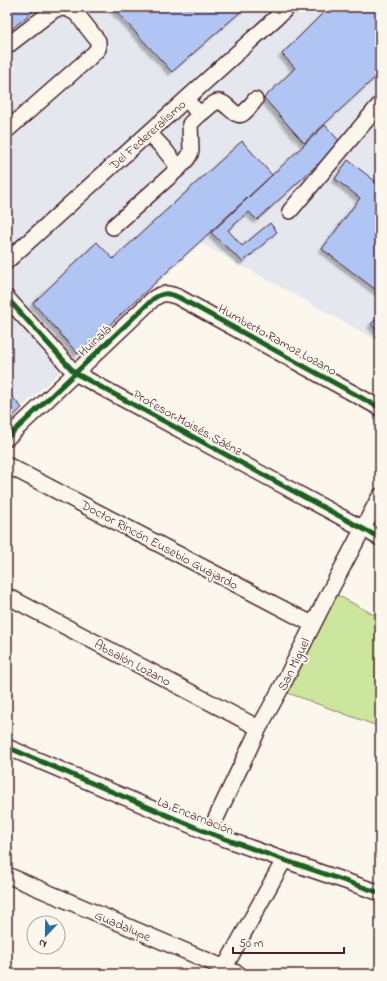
<svg xmlns="http://www.w3.org/2000/svg" width="387" height="981" font-family="'Indie Flower',sans-serif">
  <style>
    .built { fill: #e4e8ee }
    .green { fill: #cce79d; stroke: #8b8364 }
    .building { fill: #b0c5f4; stroke: #4a1f2b; filter: url(#shadow) }
    .lines { fill: none; stroke-linecap: round; stroke-linejoin: round }
    .minor-casing { stroke: #4a1f2b; stroke-width: 18 }
    .minor { stroke: #fbf7ec; stroke-width: 15 }
    .cycleway-casing { stroke: #fbf7ec; stroke-width: 8 }
    .cycleway { stroke: #1b5e20; stroke-width: 5 }
    .labels { text-anchor: middle; stroke-width: 4; stroke-linejoin: round; paint-order: stroke }
    .street-label { font-size: 13px; fill: #4a1f2b; stroke: #fbf7ec }
  </style>
  <defs>
    <filter id="shadow"><feDropShadow dx="-3.5" dy="3.5" stdDeviation="1" flood-color="#0004"/></filter>
  </defs>
  <rect width="100%" height="100%" fill="#fbf7ec"/>
  <filter id="ink" filterUnits="userSpaceOnUse"><feTurbulence type="fractalNoise" baseFrequency=".025" numOctaves="2"/><feDisplacementMap in="SourceGraphic" scale="8" xChannelSelector="R" yChannelSelector="G"/><feConvolveMatrix kernelMatrix="1 2 1 2 8 2 1 2 1" color-interpolation-filters="sRGB"/></filter>
  <g filter="url(#ink)">
    <path class="built" d="M7 7H380V342L199 242 7 421Z"/>
    <path class="green" d="M330 591 380 618V727L280 690Z"/>
    <path class="building" d="M7 7H38L7 33Z
      M112 7H246L172 72Z
      M329 7H380V73L304 143 264 98 295 68 282 54Z
      M325 125 341 143 257 220 249 212 228 230 242 246 270 223 277 232 243 262 211 233Z
      M242 141 272 175 78 354 33 303 97 242 113 259Z
      M348 160 380 185V293L322 249 360 198 335 179Z
      M380 316V334L371 324Z
      M7 391 22 408 7 422Z"/>
    <g class="lines">
      <defs>
        <path id="minor" d="M7 46 55 9 66 8 76 13 98 41V49L89 58 7 130
          M193 107 197 111 199 115C204 112 212 103 217 102 226 100 234 118 242 114 246 112 252 104 255 100
          M149 133 164 149 179 168
          M290 211 380 104
          M113 227 179 168 187 159 190 154 191 150 190 124 199 115
          M7 261 288 7
          M7 298 75 373 380 538
          M7 438 153 299C163 292 167 293 178 297L380 408
          M7 465 312 624
          M7 596 259 728
          M7 747 209 833 284 860 380 893
          M209 833 259 728 280 690 330 591 380 496
          M7 875 239 974
          M221 974 284 860"/>
      </defs>
      <use href="#minor" class="minor-casing"/>
      <use href="#minor" class="minor"/>
      <defs>
        <path id="cycleway" d="M7 298 75 373 380 538
          M7 438 153 299C163 292 167 293 178 297L380 408
          M7 747 209 833 284 860 380 893"/>
      </defs>
      <use href="#cycleway" class="cycleway-casing"/>
      <use href="#cycleway" class="cycleway"/>
    </g>
  </g>
  <g class="labels">
    <g class="street-label">
      <text transform="translate(147 134) rotate(-42)" y="5">Del Federeralismo</text>
      <text transform="translate(278 339) rotate(29)" y="5">Humberto Ramoz Lozano</text>
      <text transform="translate(94 340) rotate(-43)" y="5">Huinalá</text>
      <text transform="translate(188 422) rotate(29)" y="5">Profesor Moisés Sáénz</text>
      <text transform="translate(160 544) rotate(28)" y="5">Doctor Rincón Eusebio Guajardo</text>
      <text transform="translate(133 662) rotate(28)" y="5">Absalón Lozano</text>
      <text transform="translate(293 664) rotate(-64)" y="5">San Miguel</text>
      <text transform="translate(196 815) rotate(22)" y="5">La Encarnación</text>
      <text transform="translate(123 925) rotate(23)" y="5">Guadalupe</text>
    </g>
  </g>
  <rect width="387" height="981" fill="none" stroke="#fbf7ec" stroke-width="24"/>
  <rect x="12" y="12" width="363" height="957" fill="none" stroke="#4a1f2b" stroke-width="1.5" filter="url(#ink)"/>
  <g transform="translate(46 935) rotate(202)"><circle r="19" fill="#fbf7ec" stroke="#b4a19f"/>
  <path d="M0-3L7 15L0 10L-7 15Z" fill="#1f6fb2"/>
  <text y="-6" font-size="11" font-weight="bold" text-anchor="middle" fill="#4a1f2b">N</text>
  </g>
  <path d="M233 947v6h111v-6" fill="none" stroke="#4a1f2b" stroke-width="2"/>
  <text x="239" y="947" font-size="12" fill="#4a1f2b" stroke="#fbf7ec" stroke-width="3" paint-order="stroke">50 m</text>
</svg>
